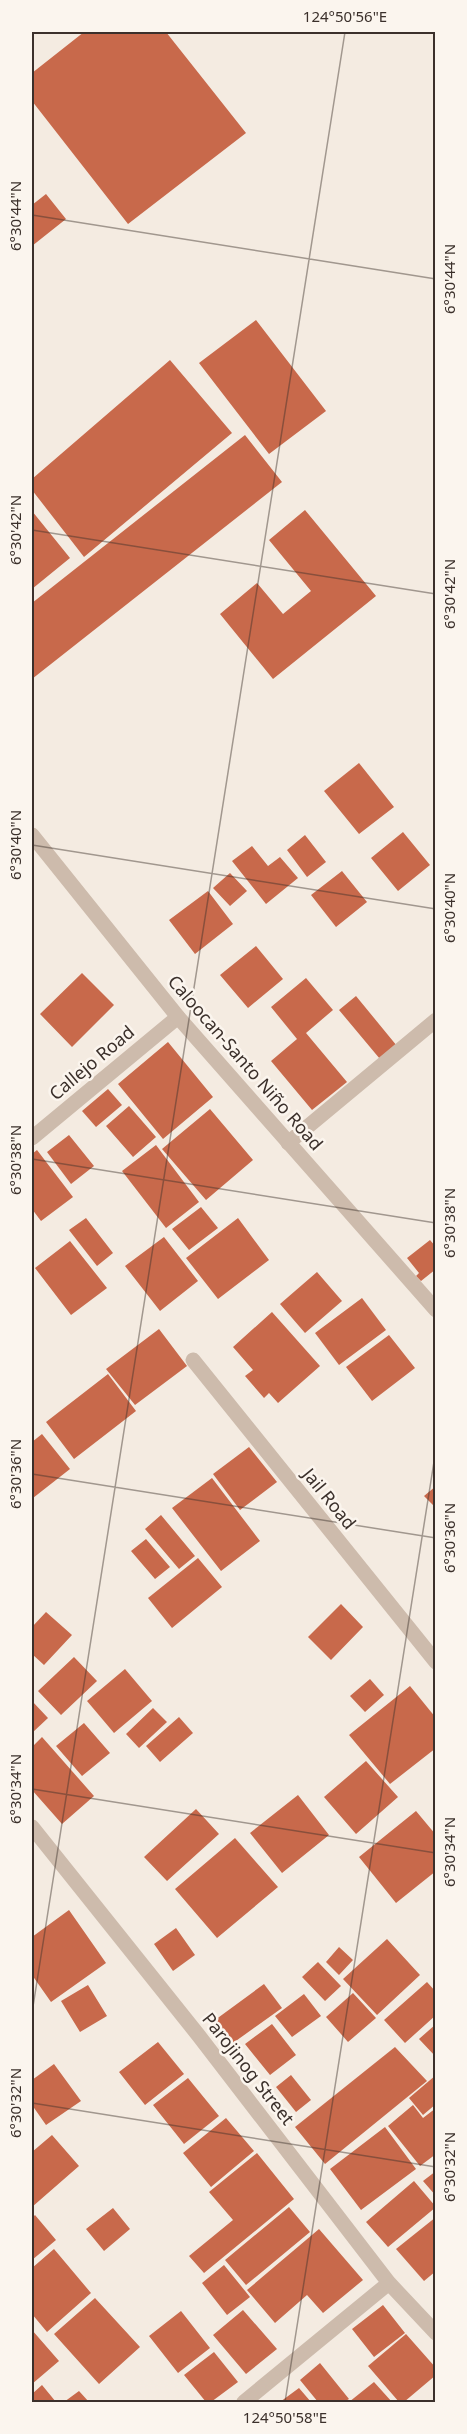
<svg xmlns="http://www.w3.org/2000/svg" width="467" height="2434" font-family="'Noto Sans',sans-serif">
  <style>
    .building { fill: #c8694b }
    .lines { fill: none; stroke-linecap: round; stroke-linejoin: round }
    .minor { stroke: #cdbbac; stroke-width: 15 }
    .tertiary { stroke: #cdbbac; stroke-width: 15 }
    .ticks { fill: none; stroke: #3b302b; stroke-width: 1.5; stroke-opacity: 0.45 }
    .labels { text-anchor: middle; stroke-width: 5; stroke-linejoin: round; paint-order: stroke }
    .street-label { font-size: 18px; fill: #3b302b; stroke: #fbf5ee }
    .neatline { fill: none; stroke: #3b302b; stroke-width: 2 }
    .ticks-label { font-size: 15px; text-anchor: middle; fill: #3b302b }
  </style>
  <rect width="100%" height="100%" fill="#f4ebe1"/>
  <path class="building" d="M84 32H166L246 133 128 224 32 101V73Z
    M46 194 66 219 32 246V205Z
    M256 320 326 411 269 454 199 363Z
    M170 360 232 433 84 557 32 490V479Z
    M245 435 282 482 32 679V603Z
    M305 510 376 596 273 679 220 614 257 583 283 614 311 591 269 540Z
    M32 511 70 558 32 589Z
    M359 763 394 807 359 834 324 791Z
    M403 832 430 865 398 891 371 858Z
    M305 835 326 862 307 877 287 850Z
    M252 846 268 866 280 857 298 878 266 904 232 861Z
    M342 871 367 902 336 927 311 895Z
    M230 873 247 891 230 906 213 888Z
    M208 891 233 924 195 954 169 920Z
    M256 946 283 979 248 1008 220 975Z
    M82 973 114 1005 72 1047 40 1014Z
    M306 978 333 1010 306 1033 347 1082 312 1110 271 1061 297 1039 271 1007Z
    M356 996 397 1046 380 1059 339 1010Z
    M168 1042 213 1097 163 1139 118 1084Z
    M108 1089 122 1105 96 1127 82 1111Z
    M129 1106 156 1137 133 1157 106 1126Z
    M210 1109 253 1160 206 1200 162 1149Z
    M69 1135 94 1166 71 1184 47 1152Z
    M156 1145 199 1202 166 1228 122 1171Z
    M37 1150 73 1197 41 1221 32 1209V1154Z
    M201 1207 218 1228 189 1250 172 1229Z
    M86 1218 113 1253 97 1266 69 1230Z
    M238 1218 269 1260 218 1299 186 1258Z
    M164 1237 198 1281 160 1311 125 1266Z
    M430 1240 436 1247V1269L421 1281 416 1276 419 1273 407 1258Z
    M70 1241 107 1288 71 1315 35 1268Z
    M317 1272 342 1301 305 1333 280 1304Z
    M362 1298 386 1330 339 1365 315 1333Z
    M272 1312 320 1366 278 1403 269 1393 264 1398 245 1376 253 1370 233 1347Z
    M159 1329 187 1366 135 1405 106 1369Z
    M389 1335 415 1368 372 1401 346 1367Z
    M108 1374 136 1411 74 1459 46 1422Z
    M42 1434 70 1469 33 1498 32 1442Z
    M249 1447 277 1482 240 1510 213 1474Z
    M212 1478 260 1541 221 1571 172 1508Z
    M436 1486V1508L424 1496Z
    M161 1515 195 1556 179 1569 145 1529Z
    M146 1539 170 1567 155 1579 131 1551Z
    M198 1558 222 1587 172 1628 148 1598Z
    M341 1604 363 1627 331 1660 308 1637Z
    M46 1612 72 1635 44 1665 32 1654V1627Z
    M74 1657 97 1681 61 1715 38 1691Z
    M125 1669 152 1701 114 1733 87 1701Z
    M370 1679 384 1695 365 1712 350 1696Z
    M410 1686 436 1718V1748L390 1784 349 1735Z
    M32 1701 48 1718 32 1733Z
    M153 1708 167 1722 139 1748 126 1734Z
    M179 1717 193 1733 160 1762 146 1746Z
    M84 1723 110 1753 82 1776 56 1746Z
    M42 1737 94 1796 62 1824 32 1790V1747Z
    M366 1761 398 1797 356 1834 324 1797Z
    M298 1795 329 1835 282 1873 250 1833Z
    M196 1809 219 1834 167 1881 144 1857Z
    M416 1811 436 1835V1871L396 1903 359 1857Z
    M235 1838 278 1887 217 1938 175 1889Z
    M69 1910 106 1963 51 2002 32 1975V1937Z
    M176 1928 195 1955 173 1971 154 1944Z
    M387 1939 420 1975 377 2015 343 1979Z
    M339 1947 353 1960 339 1975 326 1962Z
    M318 1962 341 1986 325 2001 302 1977Z
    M427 1982 436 1992V2015L405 2043 384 2020Z
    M264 1984 282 2008 233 2043 215 2020Z
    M88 1985 107 2016 80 2032 61 2001Z
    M353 1993 376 2018 348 2042 326 2017Z
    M304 1994 321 2016 292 2037 275 2016Z
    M272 2024 296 2055 270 2075 245 2044Z
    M436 2024V2057L419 2039Z
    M158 2042 184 2074 145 2105 119 2072Z
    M395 2047 427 2081 325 2164 295 2127Z
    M54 2064 81 2101 46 2125 32 2105V2080Z
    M291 2075 311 2100 296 2112 276 2087Z
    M436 2075V2104L423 2115 409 2098Z
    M188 2078 219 2116 184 2144 153 2105Z
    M413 2105 423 2118 436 2108V2154L420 2166 388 2126Z
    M226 2118 254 2151 211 2187 183 2153Z
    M385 2127 416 2169 361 2210 330 2169Z
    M52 2135 79 2166 32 2207V2152Z
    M257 2153 294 2199 204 2273 189 2256 233 2220 209 2192Z
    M436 2171V2196L423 2181Z
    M414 2181 436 2207 388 2247 366 2222Z
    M289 2207 310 2232 246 2285 225 2260Z
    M113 2208 130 2229 104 2251 86 2229Z
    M35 2215 56 2240 32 2260V2218Z
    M436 2217V2271L424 2281 396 2249Z
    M319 2229 363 2280 323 2313 307 2295 275 2323 247 2290Z
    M54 2249 91 2293 47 2332 32 2314V2268Z
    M224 2265 250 2297 227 2315 202 2283Z
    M95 2298 140 2347 99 2384 54 2334Z
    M383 2305 405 2333 374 2357 352 2329Z
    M243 2310 277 2349 246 2374 213 2335Z
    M181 2311 210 2348 178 2373 149 2336Z
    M32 2330 59 2361 32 2384Z
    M406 2334 436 2368V2375L404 2402H399L368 2366Z
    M214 2352 238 2382 211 2402H206L184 2375Z
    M320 2363 349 2399 344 2402H318L300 2380Z
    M374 2382 392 2402H349Z
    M42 2385 56 2402H32V2394Z
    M299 2388 311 2402H280Z
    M79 2391 89 2402H64Z"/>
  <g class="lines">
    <path class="minor" d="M32 1138 178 1017
      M288 1143 436 1020
      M193 1360 436 1662
      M32 1827 199 2036 389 2283 436 2333
      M244 2402 389 2283"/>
    <path class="tertiary" d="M32 835 178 1017 436 1310"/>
  </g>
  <path class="ticks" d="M32 215 436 279M32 530 436 594M32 845 436 909M32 1159 436 1223M32 1474 436 1538M32 1789 436 1853M32 2013 345 32M32 2103 436 2167M285 2402 436 1449"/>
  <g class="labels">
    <g class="street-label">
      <text transform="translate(92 1063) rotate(-40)" y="6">Callejo Road</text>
      <text transform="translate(245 1063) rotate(49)" y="6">Caloocan-Santo Niño Road</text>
      <text transform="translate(329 1499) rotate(51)" y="6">Jail Road</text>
      <text transform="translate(248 2069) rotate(52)" y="6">Parojinog Street</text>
    </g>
  </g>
  <rect width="467" height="2434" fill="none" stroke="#fbf5ee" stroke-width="66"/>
  <rect x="33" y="33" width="401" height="2368" class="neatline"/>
  <g class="ticks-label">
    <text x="345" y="22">124°50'56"E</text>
    <text transform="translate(16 216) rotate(-90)" y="5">6°30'44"N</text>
    <text transform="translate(450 279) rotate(-90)" y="5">6°30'44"N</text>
    <text transform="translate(16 530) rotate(-90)" y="5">6°30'42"N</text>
    <text transform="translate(450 594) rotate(-90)" y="5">6°30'42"N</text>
    <text transform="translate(16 845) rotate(-90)" y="5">6°30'40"N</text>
    <text transform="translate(450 908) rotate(-90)" y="5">6°30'40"N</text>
    <text transform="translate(16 1160) rotate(-90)" y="5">6°30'38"N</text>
    <text transform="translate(450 1223) rotate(-90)" y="5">6°30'38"N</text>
    <text transform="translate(16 1474) rotate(-90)" y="5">6°30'36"N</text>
    <text transform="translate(450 1538) rotate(-90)" y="5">6°30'36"N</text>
    <text transform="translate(16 1789) rotate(-90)" y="5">6°30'34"N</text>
    <text transform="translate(450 1852) rotate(-90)" y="5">6°30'34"N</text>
    <text transform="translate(16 2103) rotate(-90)" y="5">6°30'32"N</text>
    <text transform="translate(450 2167) rotate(-90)" y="5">6°30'32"N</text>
    <text x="285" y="2423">124°50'58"E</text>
  </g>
</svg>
